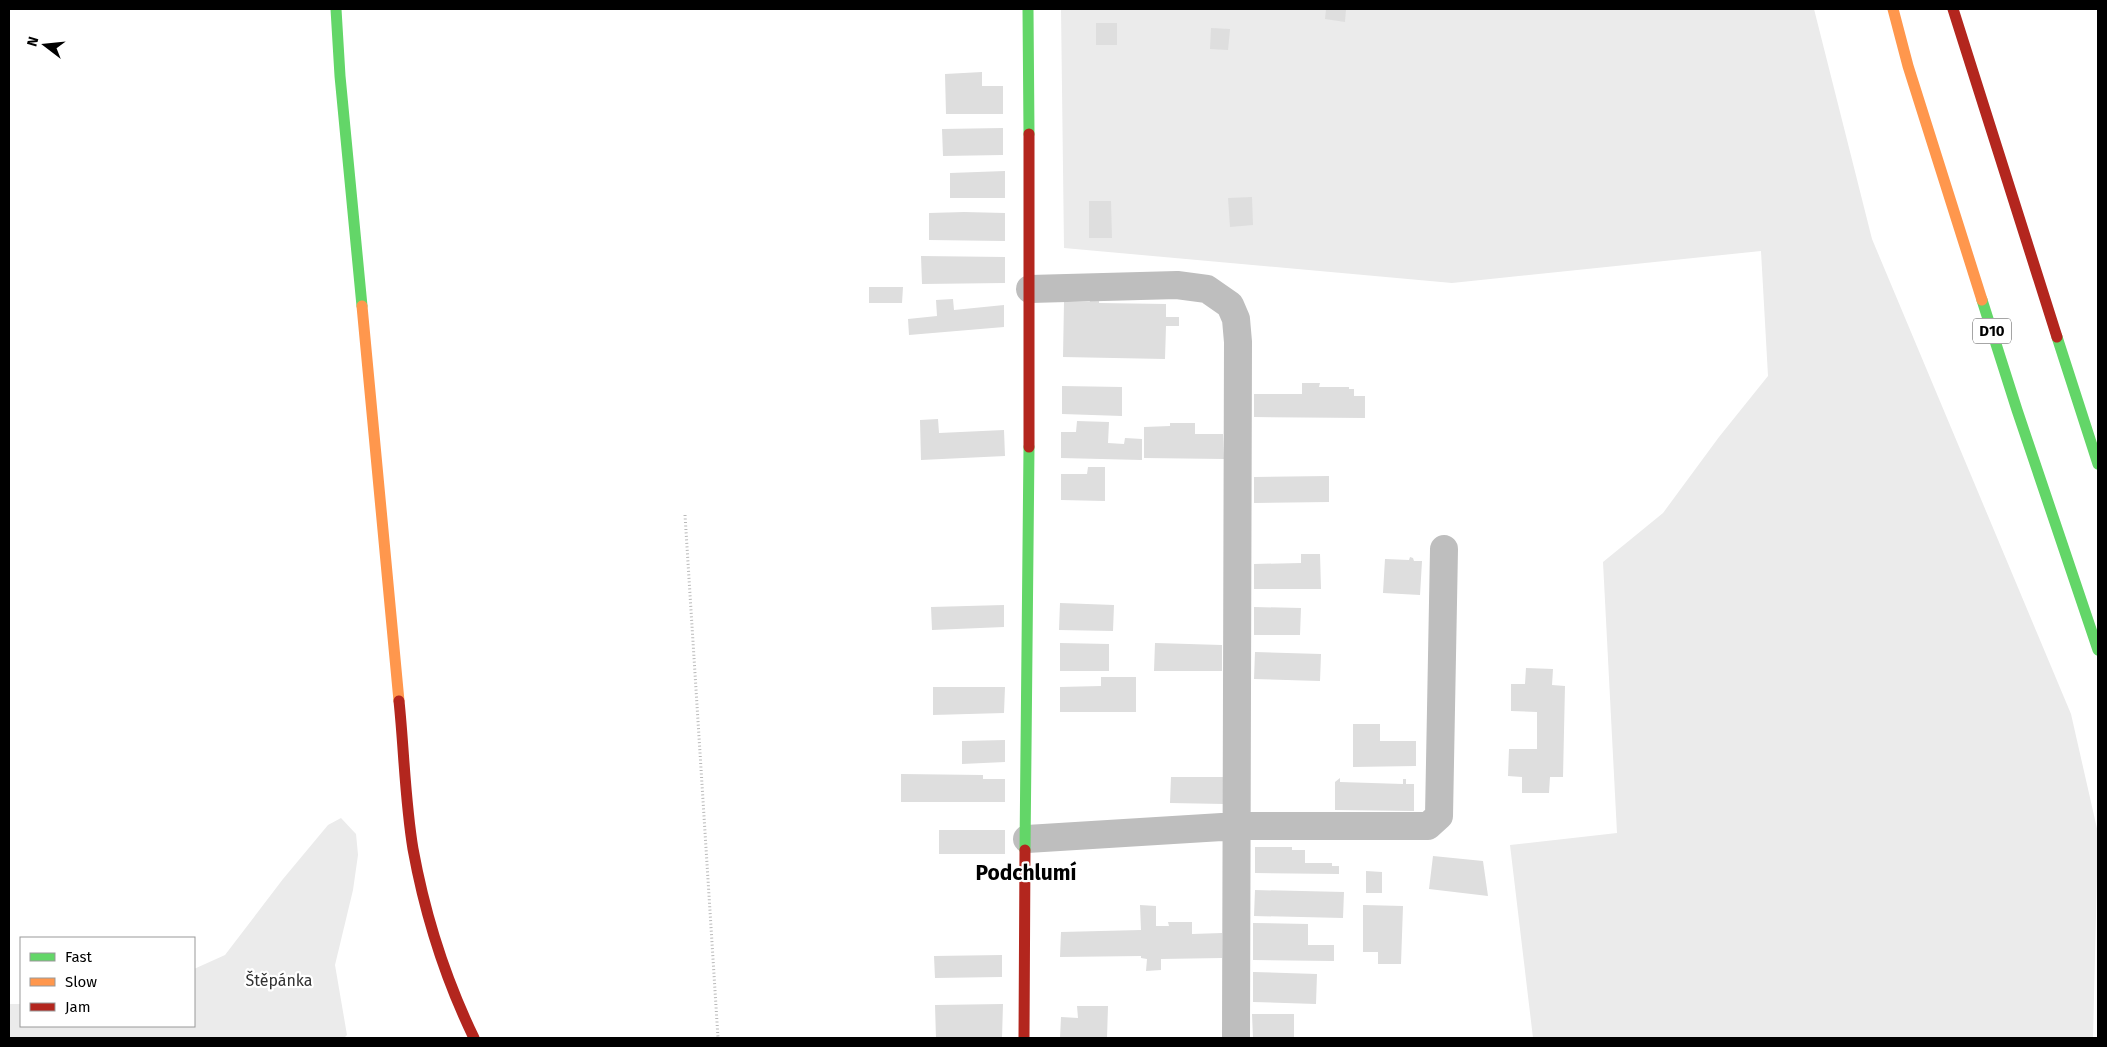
<svg xmlns="http://www.w3.org/2000/svg" width="2107" height="1047" font-family="'Fira Sans',sans-serif">
  <style>
    .green { fill: #ebebeb }
    .building { fill: #dedede }
    .lines { fill: none; stroke-linecap: round; stroke-linejoin: round }
    .path { stroke: #b9b9b9; stroke-width: 3; stroke-dasharray: 1 2.5; stroke-linecap: butt }
    .street { stroke: #bebebe; stroke-width: 28 }
    .fast { stroke: #63d668; stroke-width: 11 }
    .slow { stroke: #ff974d; stroke-width: 11 }
    .jam { stroke: #b3261e; stroke-width: 11 }
    .labels { text-anchor: middle; stroke-width: 4.5; stroke-linejoin: round; paint-order: stroke }
    .shield { fill: #fff; stroke: #4c4c4c; stroke-width: 1 }
    .shield-label { font-size: 15px; font-weight: bold; fill: #000 }
    .park-label { font-size: 16px; fill: #313131; stroke: #fff }
    .district-label { font-size: 21px; font-weight: bold; fill: #000; stroke: #fff }
  </style>
  <rect width="100%" height="100%" fill="#fff"/>
  <path class="green" d="M1061 9H1814L1872 239 2071 714 2098 833 2093 1038H1533L1510 845 1617 833 1603 562 1663 513 1719 437 1768 376 1761 251 1452 283 1064 248Z
    M341 818 356 834 358 855 353 890 335 965 347 1035 344 1038H9V1004H21V1026H194V969L225 955 283 879 328 825Z"/>
  <path class="building" d="M1326 9H1346L1345 22 1325 19Z
    M1096 23H1117V45H1096Z
    M1211 28 1230 29 1228 50 1210 49Z
    M982 72V86H1003V114H946L945 74Z
    M1003 128V155L943 156 942 129Z
    M1005 171V198H950V173Z
    M1252 197 1253 225 1230 227 1228 198Z
    M1089 201H1111L1112 238H1089Z
    M964 212 1005 213V241L929 240V213Z
    M921 256 1005 257V283L922 284Z
    M869 287H903L902 303H869Z
    M953 299 954 310 1004 305V327L909 335 908 319 937 316 936 300Z
    M1089 299H1099V303L1166 304V317H1179V326H1166L1165 359 1063 357 1064 302H1090Z
    M1302 383H1320L1319 387H1349V389H1354V396H1365V418L1254 417V394H1302Z
    M1062 386 1122 387V416L1062 414Z
    M938 419 939 433 1004 430 1005 456 921 460 920 420Z
    M1077 421 1109 422 1108 443 1124 444 1125 438 1142 439V460L1061 458V432H1076Z
    M1170 423H1195V434H1223L1224 459 1144 458V427L1170 426Z
    M1088 467H1105V501L1061 500V474H1087Z
    M1329 476V502L1254 503V477Z
    M1301 554H1320L1321 589H1254V564L1301 563Z
    M1410 557 1413 558 1414 561H1422L1420 595 1383 593 1385 559 1409 560Z
    M1060 603 1114 605 1113 631 1059 630Z
    M1004 605V627L932 630 931 607Z
    M1254 607 1301 608 1300 635H1254Z
    M1060 643 1109 644V671H1060Z
    M1155 643 1222 645V671H1154Z
    M1255 652 1321 654 1320 681 1254 679Z
    M1526 668 1553 669 1552 685 1565 686 1563 777H1550L1549 793H1522V777L1508 776 1509 749H1537V712L1511 711V684H1525Z
    M1101 677H1136V712H1060V687L1101 686Z
    M933 687H1005L1004 713 933 715Z
    M1353 724H1380V741H1416V766L1353 767Z
    M1005 740V762L962 764V741Z
    M901 774 983 775V779H1005V802H901Z
    M1171 777H1224L1225 804 1170 803Z
    M1340 778V782L1403 784V779H1406V784H1414V811L1335 810V782Z
    M939 830H1005V854H939Z
    M1255 847H1292V850H1305V863H1332V866H1339V874L1255 873Z
    M1433 856 1483 861 1488 896 1429 889Z
    M1366 871 1382 872V893H1366Z
    M1255 890 1344 892 1343 918 1254 916Z
    M1140 905 1156 906V926H1169L1168 922H1192V934L1222 933V958L1161 959V970L1146 971 1147 959 1141 958V956L1060 957 1061 932 1141 930Z
    M1363 905 1403 906 1401 964H1378V952H1363Z
    M1253 923 1308 924V945H1334V961L1253 960Z
    M1002 955V977L935 978 934 956Z
    M1253 972 1317 974 1316 1004 1253 1002Z
    M1003 1004 1002 1038H936L935 1005Z
    M1077 1006H1108L1107 1038H1060L1061 1017 1078 1018Z
    M1252 1014H1294V1038H1253Z"/>
  <g class="lines">
    <path class="path" d="M685 515 718 1038"/>
    <path class="street" d="M1030 289 1177 285 1207 289 1230 305 1236 319 1238 342 1236 1038
      M1027 839 1238 826H1428L1439 816 1444 549"/>
    <path class="fast" d="M336 9 340 76 362 306
      M1028 9 1029 134
      M1982 300 2017 410 2098 650
      M2057 337 2098 464
      M1025 850 1029 447"/>
    <path class="slow" d="M1893 9 1908 66 1982 300
      M362 306 399 701"/>
    <path class="jam" d="M1953 9 2057 337
      M1029 447V134
      M399 701C404 749 405 801 413 849 425 915 445 978 474 1038
      M1024 1038 1025 850"/>
  </g>
  <g class="labels">
    <rect class="shield" x="1973" y="318.5" width="38" height="25" rx="4"/>
    <g class="shield-label">
      <text x="1992" y="336">D10</text>
    </g>
    <g class="park-label">
      <text x="279" y="986">Štěpánka</text>
    </g>
    <g class="district-label">
      <text x="1026" y="880">Podchlumí</text>
    </g>
  </g>
  <rect width="2107" height="1047" fill="none" stroke="#000000" stroke-width="20"/>
  <rect x="20" y="937" width="175" height="90" fill="#ffffff" stroke="#999999"/>
  <rect x="30" y="953" width="25" height="8" fill="#63d668" stroke="#999999"/>
  <text x="65" y="962" font-size="15" fill="#000000">Fast</text>
  <rect x="30" y="978" width="25" height="8" fill="#ff974d" stroke="#999999"/>
  <text x="65" y="987" font-size="15" fill="#000000">Slow</text>
  <rect x="30" y="1003" width="25" height="8" fill="#b3261e" stroke="#999999"/>
  <text x="65" y="1012" font-size="15" fill="#000000">Jam</text>
  <g transform="translate(45 45) rotate(286)" stroke="#ffffff" stroke-width="4" paint-order="stroke">
  <path d="M0-4L9 19L0 12L-9 19Z" fill="#000000"/>
  <text y="-8" font-size="14" font-weight="bold" text-anchor="middle" fill="#000000">N</text>
  </g>
</svg>
